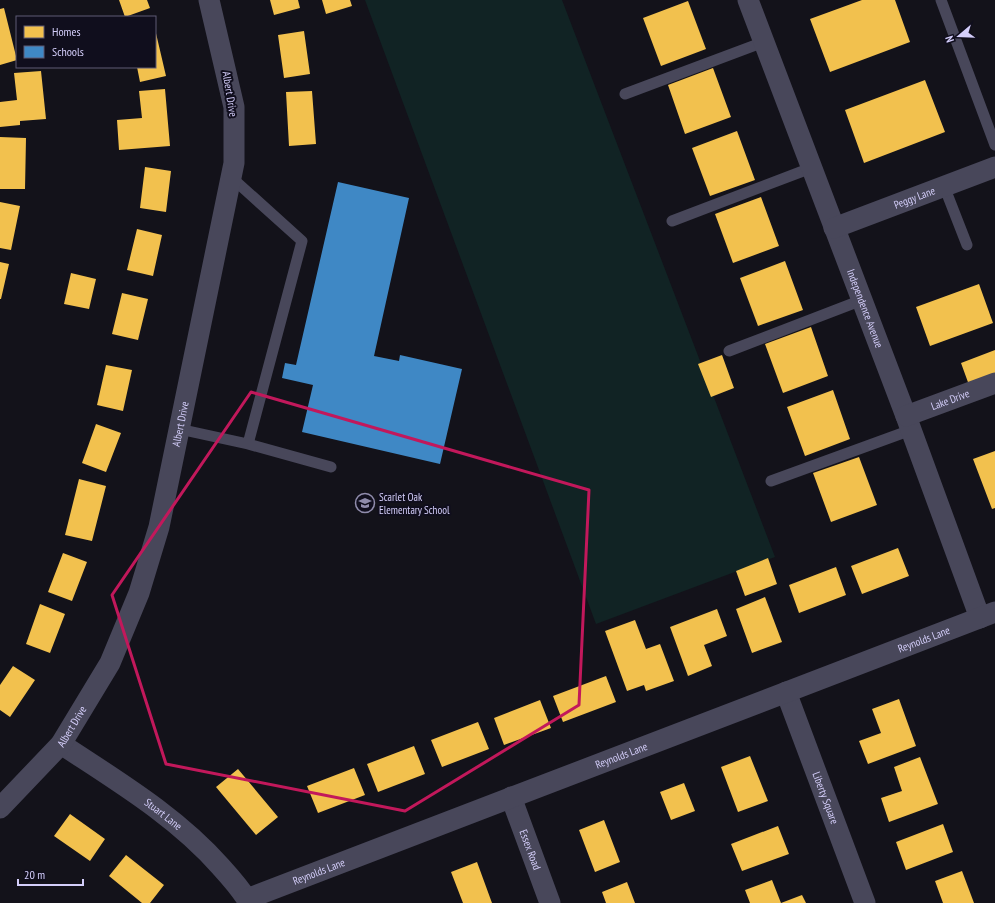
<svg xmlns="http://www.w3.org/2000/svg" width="995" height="903" font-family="'PT Sans Narrow',sans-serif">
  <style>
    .green { fill: #112324 }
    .homes { fill: #f2c14e }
    .schools { fill: #3f88c5 }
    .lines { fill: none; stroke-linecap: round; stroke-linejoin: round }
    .service { stroke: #48475a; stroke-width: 11 }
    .minor { stroke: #48475a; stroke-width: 21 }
    .marked { fill: none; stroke: #c2185b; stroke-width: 3; stroke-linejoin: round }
    .labels { text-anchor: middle; stroke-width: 4; stroke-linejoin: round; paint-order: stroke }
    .street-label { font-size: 11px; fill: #d4cefa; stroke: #100e1d }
    .poi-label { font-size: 11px; fill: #d4cefa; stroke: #100e1d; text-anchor: start }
  </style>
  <rect width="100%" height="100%" fill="#13121a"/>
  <path class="green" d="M365 0H562L775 557 596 624Z"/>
  <path class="homes" d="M119 0H147L150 8 125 17Z
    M270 0H298L300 8 274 15Z
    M322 0H350L352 6 326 14Z
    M862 0H895L910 42 830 72 810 19Z
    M688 1 706 49 661 66 643 18Z
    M4 8 17 60 0 65V9Z
    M155 29 166 76 140 82 137 67H155Z
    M304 31 310 74 284 78 278 35Z
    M713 68 731 117 685 134 668 85Z
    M41 71 46 119 20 121V125L0 127V102L17 100 14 73Z
    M925 80 945 132 864 163 845 110Z
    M165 89 170 146 119 150 117 120 142 118 139 91Z
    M312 91 316 144 289 146 286 92Z
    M737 131 755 180 710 196 692 148Z
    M0 137 26 138 25 189H0Z
    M145 167 171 171 166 212 140 208Z
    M761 197 779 246 733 263 715 214Z
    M0 202 20 206 11 250 0 248Z
    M137 229 162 235 153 276 127 270Z
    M785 261 803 310 758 326 740 278Z
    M0 262 9 264 1 299H0Z
    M71 273 96 279 89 309 64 304Z
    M979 284 993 323 930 346 916 307Z
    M122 293 148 299 138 340 112 334Z
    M811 327 828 376 783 393 765 344Z
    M995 350V375L969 385 961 363Z
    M722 355 734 388 711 397 698 364Z
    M106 365 132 370 123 411 97 405Z
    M833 390 850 439 805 456 787 407Z
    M96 424 121 433 106 472 82 463Z
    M995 451V508L992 509 973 459Z
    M859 457 877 505 831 522 813 473Z
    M79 479 106 486 92 541 65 535Z
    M898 548 909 576 862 594 851 566Z
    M63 553 87 562 72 601 48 592Z
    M768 558 777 584 745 596 736 571Z
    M836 567 846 595 799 613 789 585Z
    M765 597 782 642 752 653 736 609Z
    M40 604 65 614 50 653 26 644Z
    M717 609 727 636 704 645 712 666 688 676 670 627Z
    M635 620 646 649 660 644 674 681 646 691 644 685 627 691 605 631Z
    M13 666 35 680 10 717 0 710V685Z
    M606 676 616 702 563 722 553 696Z
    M899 699 916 746 868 764 859 741 881 733 872 709Z
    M540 700 551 728 504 745 494 718Z
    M478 722 489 749 442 767 431 740Z
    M414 746 425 774 378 792 367 764Z
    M750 756 768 801 738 812 721 767Z
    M920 757 938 804 889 822 881 798 902 791 894 767Z
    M354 768 365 795 318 813 307 786Z
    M238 769 278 817 256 835 216 787Z
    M684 783 695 811 671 820 660 792Z
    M70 814 105 839 90 861 54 836Z
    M604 820 620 862 595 872 579 830Z
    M943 824 953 852 906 870 896 842Z
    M778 826 789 854 742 871 731 844Z
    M126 855 164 885 150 903H142L109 876Z
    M477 862 492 903H463L451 872Z
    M962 871 974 903H943L935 881Z
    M772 880 781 903H750L745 890Z
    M627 882 635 903H606L602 892Z
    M802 895 806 903H781Z"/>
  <path class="schools" d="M338 182 409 198 374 356 399 361 400 355 462 369 440 464 302 432 313 385 282 378 285 363 296 365Z"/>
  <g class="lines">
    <path class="service" d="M941 0 995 145
      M625 94 764 42
      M231 177 302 241 248 444
      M944 186 967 245
      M672 221 811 168
      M729 351 862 300
      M179 429 248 444 331 467
      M771 481 911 430"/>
    <g class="minor">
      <path id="s1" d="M748 0 906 416 980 618"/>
      <path id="s2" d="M834 228 995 167"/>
      <path id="s3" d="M906 416 995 383"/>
      <path id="s4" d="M786 692 865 903"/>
      <path id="s5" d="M61 744C117 781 176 816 221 867 231 878 242 890 249 903"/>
      <path id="s6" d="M511 797 550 903"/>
      <path id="s7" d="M0 808 61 744 110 663 139 593 159 527 234 163V107L209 0"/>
      <path id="s8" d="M247 899 995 612"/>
    </g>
  </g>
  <path class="marked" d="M251 392 589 490 579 705 405 811 166 764 112 595Z"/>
  <defs>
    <symbol id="school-ring" viewBox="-11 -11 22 22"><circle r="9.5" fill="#100e1d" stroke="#908cac" stroke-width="1.5"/><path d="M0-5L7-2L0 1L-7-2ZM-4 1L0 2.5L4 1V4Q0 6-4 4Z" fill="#908cac"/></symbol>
  </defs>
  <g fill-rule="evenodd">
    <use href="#school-ring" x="354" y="492" width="22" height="22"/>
  </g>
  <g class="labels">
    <g class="street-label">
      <text transform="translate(230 94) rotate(81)" y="4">Albert Drive</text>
      <text dy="4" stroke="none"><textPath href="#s2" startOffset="86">Peggy Lane</textPath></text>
      <text dy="4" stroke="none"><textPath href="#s1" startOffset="330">Independence Avenue</textPath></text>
      <text dy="4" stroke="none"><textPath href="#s3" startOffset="47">Lake Drive</textPath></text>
      <text dy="4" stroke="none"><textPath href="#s7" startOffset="433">Albert Drive</textPath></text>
      <text dy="4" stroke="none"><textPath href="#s8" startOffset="725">Reynolds Lane</textPath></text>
      <text dy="4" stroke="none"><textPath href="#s7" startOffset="109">Albert Drive</textPath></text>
      <text dy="4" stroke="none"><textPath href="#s8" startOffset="401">Reynolds Lane</textPath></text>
      <text dy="4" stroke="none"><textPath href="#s4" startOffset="113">Liberty Square</textPath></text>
      <text dy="4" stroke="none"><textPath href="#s5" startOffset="124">Stuart Lane</textPath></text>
      <text dy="4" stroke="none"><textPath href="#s6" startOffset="56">Essex Road</textPath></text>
      <text dy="4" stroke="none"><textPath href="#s8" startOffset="77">Reynolds Lane</textPath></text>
    </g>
    <g class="poi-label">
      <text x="379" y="501">Scarlet Oak<tspan x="379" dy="13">Elementary School</tspan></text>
    </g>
  </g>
  <rect x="16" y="16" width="140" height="52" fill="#100e1d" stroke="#5e5b75"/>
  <rect x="24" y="26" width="20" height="12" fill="#f2c14e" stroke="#5e5b75"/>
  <text x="52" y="36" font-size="12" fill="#d4cefa">Homes</text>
  <rect x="24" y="46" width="20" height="12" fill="#3f88c5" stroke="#5e5b75"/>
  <text x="52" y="56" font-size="12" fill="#d4cefa">Schools</text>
  <g transform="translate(959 36) rotate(251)" stroke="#100e1d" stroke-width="3" paint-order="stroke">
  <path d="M0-3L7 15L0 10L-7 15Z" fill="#d4cefa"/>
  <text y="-6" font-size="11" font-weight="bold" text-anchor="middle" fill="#d4cefa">N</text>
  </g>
  <path d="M18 879v6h65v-6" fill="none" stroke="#d4cefa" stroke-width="2"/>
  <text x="24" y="879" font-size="12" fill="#d4cefa" stroke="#100e1d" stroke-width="3" paint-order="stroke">20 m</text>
</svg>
